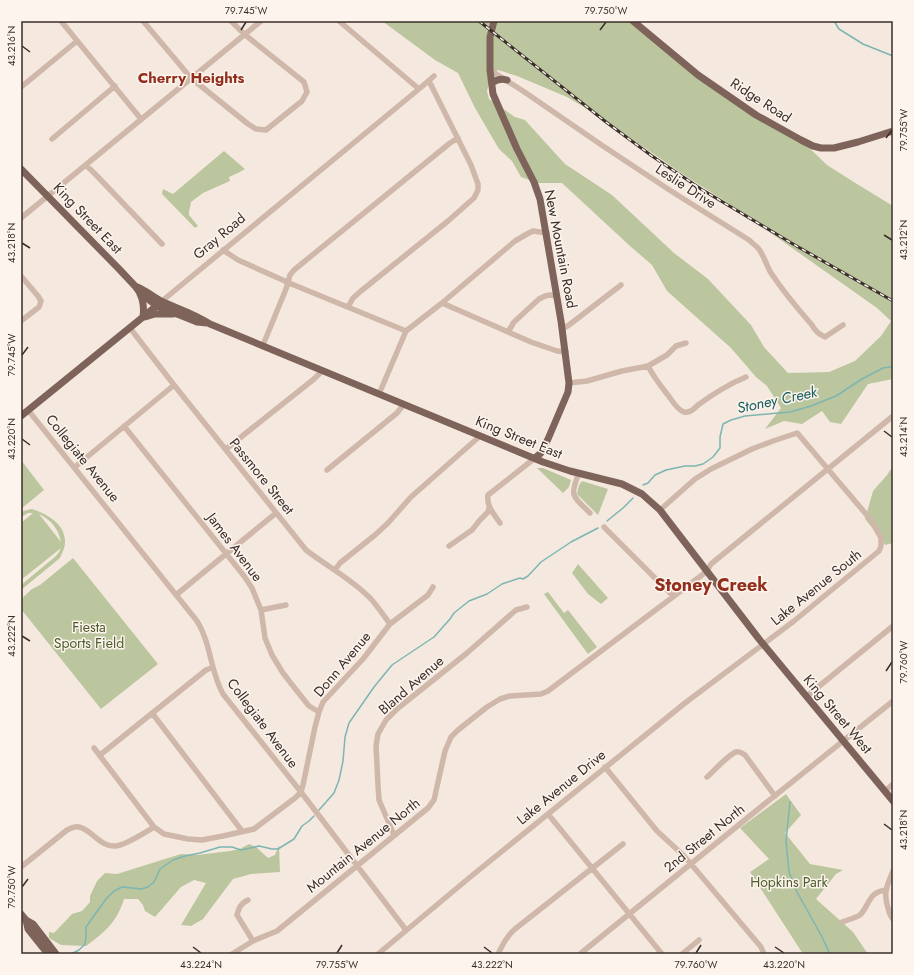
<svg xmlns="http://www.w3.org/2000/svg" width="914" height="975" font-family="Jost,sans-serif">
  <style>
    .green { fill: #bcc69e; fill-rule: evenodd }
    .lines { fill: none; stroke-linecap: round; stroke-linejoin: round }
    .stream { stroke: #7cb5b2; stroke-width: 1.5 }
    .minor { stroke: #cfb8aa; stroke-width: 5.5 }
    .major { stroke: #7e635a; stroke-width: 7 }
    .rail-casing { stroke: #3b2e2a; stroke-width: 3 }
    .rail { stroke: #fcf4ed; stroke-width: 1.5; stroke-dasharray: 4.5; stroke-linecap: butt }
    .ticks { fill: none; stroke: #3b2e2a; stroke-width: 1.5 }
    .labels { text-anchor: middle; stroke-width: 3; stroke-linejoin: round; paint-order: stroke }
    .street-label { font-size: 14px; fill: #3b2e2a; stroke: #fcf4ed }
    .park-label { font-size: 14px; fill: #4e5c2b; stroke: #fcf4ed }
    .neighbourhood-label { font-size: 15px; font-weight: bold; fill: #912e1c; stroke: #fcf4ed }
    .water-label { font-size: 15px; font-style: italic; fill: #1b6160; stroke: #fcf4ed }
    .district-label { font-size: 18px; font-weight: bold; fill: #912e1c; stroke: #fcf4ed }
    .neatline { fill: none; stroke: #3b2e2a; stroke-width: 1.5 }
    .ticks-label { font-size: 10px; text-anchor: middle; fill: #3b2e2a }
  </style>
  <rect width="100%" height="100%" fill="#f5e9df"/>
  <path class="green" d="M382 21H631L710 85 801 140 827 165 857 184 893 206V379L868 384 841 424 830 422 822 411 802 424 784 421 765 429 781 408 767 386 756 377 731 348 667 291 652 265 630 246 562 183H538L521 177 512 161 499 149 475 108 458 73 435 60ZM498 70 517 76 567 97 594 113 687 177 734 207 877 308 891 321 881 336 855 361 829 372 788 373 764 347 751 325 708 279 674 253 612 195 565 164 525 120 515 117 489 99 487 91 492 74Z
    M224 151 245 169 238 173 229 177 230 181 203 193 191 202 189 212V215L198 226 195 228 162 194 163 189 173 194Z
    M21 460 44 490 21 509Z
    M893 466V543L885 545 882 540 865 519 873 491 887 475Z
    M537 468H543L571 480 569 487 563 493Z
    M582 481 608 489 598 515 577 494 579 485Z
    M32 509C47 514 66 524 65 543 65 548 62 553 60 558L21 590V585L56 556 59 552 61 548 21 580V523L33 513H28L21 517V512L27 510ZM39 514C51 520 58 528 61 542Z
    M73 558 158 664 101 709 21 609V599L32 589 40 585Z
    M578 564 608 598 601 604 588 594 572 573Z
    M548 592 564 613 568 610 597 647 588 654 544 594Z
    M786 794 801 815 785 833 810 864 843 870 836 874 816 899 853 932 868 954H803L750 872 769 859 740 828Z
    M249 844 256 847 268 858 275 855 279 845 280 872 251 874 233 879 203 919 191 926 181 925 206 883 194 880 181 887 155 917 145 911 143 905 138 899H124C117 922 105 932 86 946L61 945 49 938V932L54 933 72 914 82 911 90 902V896L97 881 105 873 117 874 181 854 197 855 230 851 240 849Z"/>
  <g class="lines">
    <path class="stream" d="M834 21 839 29 863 44 893 56
      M643 485 648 483 655 475 666 470 685 466H695L703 464 713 457 720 448V437L723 424 731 420 745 416 790 412 811 406 836 396 862 379 883 368 890 367H893
      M607 521 623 508 633 498
      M790 802 786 841 789 872 797 892 821 935 830 954
      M319 810 334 793 339 780 343 761 345 737 349 723 374 687 392 665 434 637 450 619 454 613 469 601 487 594 502 584 520 578 523 579 528 576 541 562 571 542 598 528
      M71 954 79 950 85 944 86 937V927L106 899 114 891 122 887 141 889 148 887 154 882 160 869 173 860 185 856 200 853 220 847H232L241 850 259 846 272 849H278L294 839 302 826 309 821 314 816"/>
    <path class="minor" d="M61 21 141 119
      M143 21 191 78 248 124 256 129 266 130 302 101 307 92 304 82 244 34 231 21
      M339 21 419 89
      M490 70 523 91 603 146 671 191 749 240C752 243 755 245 758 248 764 255 766 265 771 273 783 291 797 308 812 325 815 331 818 334 825 337L843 325
      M21 87 77 41
      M52 139 115 86
      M86 165 98 177 162 244
      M21 218 261 21
      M223 250 238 260 294 285 406 331
      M21 276 38 296 41 301 39 307 21 321
      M162 301 419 89 434 76
      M442 303 531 342 557 351 566 352
      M348 307 353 298 361 291 448 221 474 198 478 190V184L471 165 429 81
      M130 328 174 385 306 550C328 567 352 579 371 599 378 607 384 616 390 624
      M562 329 569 325 621 285
      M508 332 514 322 539 299 545 296 550 295 557 296
      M263 345 286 289 290 275 294 270 450 143 458 138
      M648 366 667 355 676 346 686 343
      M569 383 587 381 622 371 648 366C653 376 660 385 667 394 672 400 677 410 684 412 690 413 694 409 698 405 713 394 729 384 746 377
      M379 394 406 331 442 303 515 241 527 234 533 231 547 233
      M28 410 197 621C211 643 210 671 223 694L301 792 406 930
      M124 426 244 576 252 588 261 610 265 638 272 655 283 673 297 691 309 706 319 712
      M226 449 314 379 322 371
      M75 467 174 385
      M327 470 397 413 404 404
      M579 473C569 497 573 496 590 513
      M500 523C494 514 486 506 488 495L535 458
      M604 527 673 596
      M449 546 472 530 480 520 488 512 489 508
      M335 570 340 563 375 535 388 523 411 497 480 436
      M176 595 276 513
      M261 610 286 605
      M807 696 893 626
      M152 713 242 831
      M94 748 154 827
      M100 755 206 670 213 667
      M605 767 657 831 683 855 691 864 761 947 764 954
      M707 777C713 772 729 754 736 752 740 751 742 753 745 755L775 796
      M885 791 893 784
      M548 814 662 954
      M394 835 379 800 378 785 376 746 378 734 386 720 397 709 467 653 516 610 527 607
      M21 867 67 830C71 828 75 826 79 827 91 829 100 847 115 846 124 846 146 832 154 827L164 834 188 839 202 840 223 836 254 829 295 798 301 792 303 785 315 727 319 712 323 702 363 659 390 624 428 595 433 587
      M893 871C887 886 883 892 888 908 889 912 890 916 893 919
      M248 900C240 904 239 908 237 915L253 941
      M842 922C848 920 855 918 860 915 870 905 868 892 886 890
      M232 954 253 941 277 931 428 808 434 800 445 751 451 737 458 730 487 707 500 699 510 696 541 694 548 691 702 575 707 571 711 564 893 416
      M378 954 469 878 685 703 794 621 879 551 881 546V538L871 520 799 435 797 433 773 441 752 449 711 469 695 479 660 510
      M498 954C503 944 507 936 515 929L623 844
      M580 954 762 806 893 701
      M682 954 699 940"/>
    <path class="major" d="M494 21 490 37V70L493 94 517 149 534 182 540 199 561 321 569 383 568 392 548 439 541 453 535 458
      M633 21 698 75 756 115 801 140 813 146 821 148H834L858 142 893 131
      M492 83C497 79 501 78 507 80
      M21 169 120 270 135 286 140 293 157 306 197 322 207 323
      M135 286C146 290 153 297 163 302 179 309 195 314 210 324L543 462 570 471 622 484 642 494 660 510 759 639 893 801
      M140 294C144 302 144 309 143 317
      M145 317 155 314H173
      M21 416 143 317 160 303
      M21 914 26 920 28 929 48 954
      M26 920 33 924 56 954"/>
    <defs>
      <path id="rail" d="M479 21 606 122 652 156 701 189 793 244 893 301"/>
    </defs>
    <use href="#rail" class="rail-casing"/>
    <use href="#rail" class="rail"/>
  </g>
  <path class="ticks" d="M241 30 246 22M600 30 606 22M22 46 30 52M886 138 892 130M884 235 892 240M22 243 30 248M22 355 28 347M884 431 892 437M22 439 30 445M22 636 30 641M886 671 892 662M884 824 892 830M22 887 28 879M193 947 201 953M484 947 492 953M775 947 784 953M337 953 342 945M696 953 701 945"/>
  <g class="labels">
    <g class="street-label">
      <text transform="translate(761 100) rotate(33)" y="5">Ridge Road</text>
      <text transform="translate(686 186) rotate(33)" y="5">Leslie Drive</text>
      <text transform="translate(88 218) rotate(46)" y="5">King Street East</text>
      <text transform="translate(219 236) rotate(-40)" y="5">Gray Road</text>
      <text transform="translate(561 249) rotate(79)" y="5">New Mountain Road</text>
      <text transform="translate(519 437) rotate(22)" y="5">King Street East</text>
      <text transform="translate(83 458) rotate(51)" y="5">Collegiate Avenue</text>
      <text transform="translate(262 476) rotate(51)" y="5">Passmore Street</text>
      <text transform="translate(235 547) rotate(53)" y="5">James Avenue</text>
      <text transform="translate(816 587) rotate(-39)" y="5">Lake Avenue South</text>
      <text transform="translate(342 664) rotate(-50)" y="5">Donn Avenue</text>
      <text transform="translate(411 685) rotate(-41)" y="5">Bland Avenue</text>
      <text transform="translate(838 714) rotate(50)" y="5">King Street West</text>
      <text transform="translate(263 723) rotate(53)" y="5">Collegiate Avenue</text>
      <text transform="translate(561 787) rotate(-39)" y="5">Lake Avenue Drive</text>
      <text transform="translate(704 838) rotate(-39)" y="5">2nd Street North</text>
      <text transform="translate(363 845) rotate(-39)" y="5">Mountain Avenue North</text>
    </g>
    <g class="park-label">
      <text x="89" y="632">Fiesta<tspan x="89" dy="16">Sports Field</tspan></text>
      <text x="789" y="887">Hopkins Park</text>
    </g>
    <g class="neighbourhood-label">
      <text x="191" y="83">Cherry Heights</text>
    </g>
    <g class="water-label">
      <text transform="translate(777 400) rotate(-12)" y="5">Stoney Creek</text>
    </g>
    <g class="district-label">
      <text x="711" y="591">Stoney Creek</text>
    </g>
  </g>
  <rect width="914" height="975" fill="none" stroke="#fcf4ed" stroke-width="44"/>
  <rect x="22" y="22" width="870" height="931" class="neatline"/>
  <g class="ticks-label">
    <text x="246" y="14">79.745°W</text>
    <text x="606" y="14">79.750°W</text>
    <text transform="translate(11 46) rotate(-90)" y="4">43.216°N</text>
    <text transform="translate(903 130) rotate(-90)" y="4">79.755°W</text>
    <text transform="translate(903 240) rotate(-90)" y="4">43.212°N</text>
    <text transform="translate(11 243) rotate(-90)" y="4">43.218°N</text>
    <text transform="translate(11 355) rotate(-90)" y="4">79.745°W</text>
    <text transform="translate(903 437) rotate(-90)" y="4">43.214°N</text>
    <text transform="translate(11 439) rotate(-90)" y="4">43.220°N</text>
    <text transform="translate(11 636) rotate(-90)" y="4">43.222°N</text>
    <text transform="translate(903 662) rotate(-90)" y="4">79.760°W</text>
    <text transform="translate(903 830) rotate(-90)" y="4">43.218°N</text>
    <text transform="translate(11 887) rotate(-90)" y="4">79.750°W</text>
    <text x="201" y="968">43.224°N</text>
    <text x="337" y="968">79.755°W</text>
    <text x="492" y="968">43.222°N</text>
    <text x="696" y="968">79.760°W</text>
    <text x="784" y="968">43.220°N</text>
  </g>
</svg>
